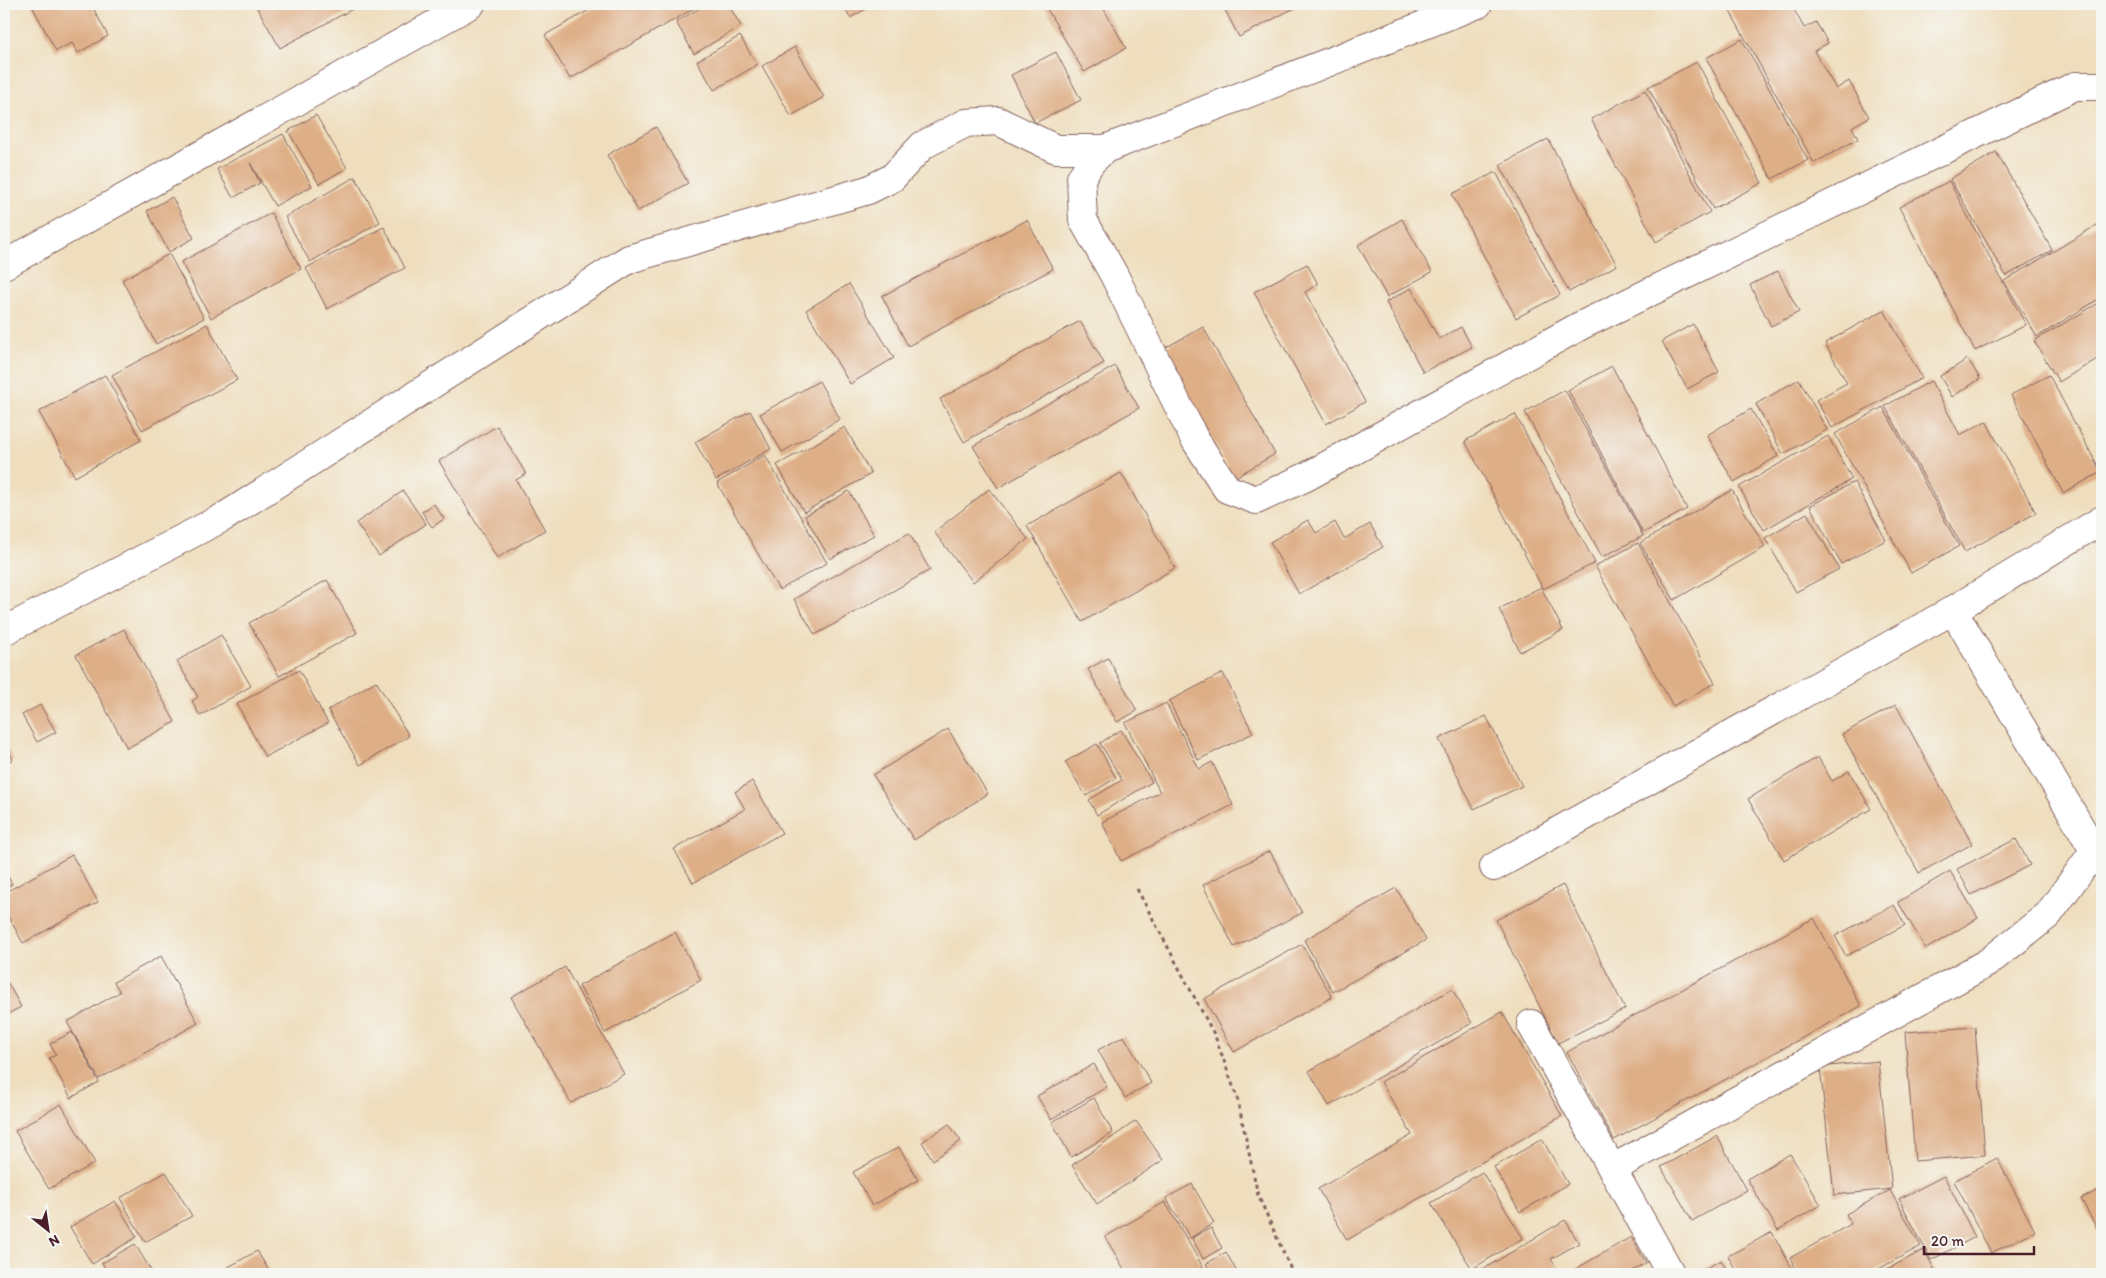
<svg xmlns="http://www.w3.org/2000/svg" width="2106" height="1278" font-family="Itim,sans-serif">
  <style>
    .building { fill: #deae86 }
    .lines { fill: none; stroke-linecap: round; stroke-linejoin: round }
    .street-casing { stroke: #84625e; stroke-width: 30 }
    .path { stroke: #84625e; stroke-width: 3; stroke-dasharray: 4 4; stroke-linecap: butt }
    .street { stroke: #fff; stroke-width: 28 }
  </style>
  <rect width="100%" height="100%" fill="#f6f6f2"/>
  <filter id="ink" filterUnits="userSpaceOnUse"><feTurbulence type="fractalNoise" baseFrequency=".02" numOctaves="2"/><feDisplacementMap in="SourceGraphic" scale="10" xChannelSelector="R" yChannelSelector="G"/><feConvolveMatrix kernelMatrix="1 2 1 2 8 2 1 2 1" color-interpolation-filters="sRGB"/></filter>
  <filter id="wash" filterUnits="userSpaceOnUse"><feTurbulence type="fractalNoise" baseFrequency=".0096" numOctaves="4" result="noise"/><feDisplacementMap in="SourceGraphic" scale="20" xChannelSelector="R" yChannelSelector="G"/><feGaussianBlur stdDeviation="1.12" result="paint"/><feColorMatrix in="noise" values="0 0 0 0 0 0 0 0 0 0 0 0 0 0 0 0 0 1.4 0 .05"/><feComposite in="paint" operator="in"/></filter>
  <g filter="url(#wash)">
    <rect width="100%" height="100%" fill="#efdebd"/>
    <g id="blocks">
      <path class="building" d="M31 4H91L108 36 78 53 72 43 56 51Z
        M255 4H362L280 48Z
        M600 4H702L570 79 545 35Z
        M707 4H728L741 26 694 54 676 22Z
        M842 4H875L850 18Z
        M1044 4H1101L1126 48 1084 72Z
        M1222 4H1299L1300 5 1239 37Z
        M1726 4H1791L1804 28 1816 22 1828 43 1814 51 1836 89 1849 81 1869 117 1852 127 1858 139 1814 163Z
        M740 36 757 65 714 90 697 61Z
        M1742 39 1808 160 1772 179 1706 58Z
        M795 47 824 97 791 116 762 66Z
        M1056 52 1081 100 1035 123 1011 75Z
        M1697 62 1762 183 1713 209 1648 87Z
        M1645 90 1710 212 1656 242 1591 119Z
        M316 115 347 168 319 184 288 131Z
        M656 127 688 183 638 211 607 155Z
        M283 134 312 186 275 206 250 163 260 183 233 198 217 169Z
        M1548 139 1617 265 1569 292 1500 165Z
        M1996 152 2052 250 2006 276 1950 179Z
        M1496 172 1560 295 1516 318 1452 194Z
        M355 177 380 222 310 262 285 217Z
        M1949 181 2026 325 1975 351 1899 207Z
        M172 197 194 238 169 252 147 211Z
        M271 213 301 269 211 318 181 262Z
        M1402 219 1432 272 1387 297 1358 245Z
        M1027 220 1053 269 908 346 882 296Z
        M2102 222V297L2037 337 2004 281Z
        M384 227 405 268 327 309 306 268Z
        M169 254 204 318 156 344 122 280Z
        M1307 264 1318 284 1305 292 1365 402 1326 424 1254 292Z
        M1778 271 1799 312 1771 326 1750 285Z
        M849 284 894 358 850 384 806 310Z
        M1411 288 1439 339 1461 327 1472 347 1423 372 1386 302Z
        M2102 301V356L2059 382 2034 341Z
        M1884 310 1922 378 1832 428 1816 400 1847 383 1825 343Z
        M1080 321 1104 363 964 442 940 399Z
        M207 324 237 380 142 430 112 375Z
        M1693 324 1719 372 1687 389 1662 341Z
        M1203 327 1275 454 1234 478 1161 350Z
        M1968 359 1980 379 1952 397 1940 376Z
        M1115 366 1139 408 998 488 973 446Z
        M1612 366 1687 509 1643 533 1568 390Z
        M105 375 141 440 75 477 39 412Z
        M2049 375 2101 472 2063 493 2011 395Z
        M1799 379 1827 430 1783 454 1756 404Z
        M819 381 840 419 782 452 760 414Z
        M1931 381 1960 435 1986 421 2036 513 1965 552 1885 406Z
        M1565 390 1643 536 1602 557 1525 412Z
        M1883 407 1959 546 1911 573 1835 434Z
        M1751 409 1778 456 1734 482 1707 435Z
        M750 411 771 449 716 480 695 442Z
        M1515 414 1595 563 1543 589 1465 441Z
        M497 426 526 474 516 480 545 530 497 558 439 461Z
        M845 427 871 474 804 512 777 465Z
        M1828 436 1852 479 1764 530 1739 487Z
        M765 455 827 563 779 590 717 483Z
        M1121 473 1175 568 1082 622 1027 526Z
        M1854 482 1886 540 1841 564 1810 506Z
        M989 489 1028 539 973 582 934 532Z
        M1732 490 1765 547 1674 600 1640 543Z
        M403 491 426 524 379 556 356 523Z
        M849 491 874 535 830 559 805 516Z
        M434 504 444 519 432 527 422 512Z
        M1807 513 1839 569 1796 592 1765 538Z
        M1308 520 1316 533 1335 522 1344 539 1370 524 1383 547 1299 594 1270 542Z
        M909 533 930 570 815 635 794 599Z
        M1638 543 1715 683 1673 706 1595 566Z
        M327 580 357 633 279 676 249 623Z
        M1541 587 1563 630 1520 652 1499 609Z
        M124 629 175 722 127 748 76 655Z
        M221 635 251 686 200 716 192 701 198 697 177 661Z
        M1108 658 1137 711 1117 722 1088 669Z
        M299 670 328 723 265 757 237 704Z
        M1223 673 1253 733 1198 760 1169 701Z
        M376 681 409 736 360 765 328 710Z
        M1166 703 1199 769 1212 762 1233 805 1121 861 1102 822 1160 792 1125 723Z
        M40 705 56 732 37 742 22 715Z
        M1896 705 1972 844 1919 873 1842 734Z
        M1486 716 1522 786 1474 809 1439 739Z
        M948 729 988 794 914 840 873 775Z
        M1121 730 1152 782 1097 815 1089 800 1122 780 1100 743Z
        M4 743 13 759 4 764Z
        M1097 744 1116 778 1086 796 1065 762Z
        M1818 757 1832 781 1849 771 1871 809 1784 860 1748 799Z
        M752 781 782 833 693 883 674 849 745 809 735 792Z
        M2016 839 2030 865 1971 895 1957 869Z
        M1270 851 1302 913 1234 947 1203 885Z
        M72 855 98 902 23 943 4 908V893Z
        M4 869 12 884 4 888Z
        M1950 871 1978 918 1926 949 1898 902Z
        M1563 885 1625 1009 1558 1043 1496 920Z
        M1396 888 1426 940 1333 992 1304 940Z
        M1894 905 1905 925 1846 956 1835 936Z
        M1814 918 1861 1006 1614 1140 1567 1052Z
        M675 932 701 980 605 1033 579 986Z
        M1302 944 1332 997 1234 1052 1204 999Z
        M161 956 198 1023 99 1079 67 1022 120 992 114 982Z
        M565 967 624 1074 571 1103 511 997Z
        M4 976 21 1007 4 1016Z
        M1452 989 1472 1023 1329 1106 1309 1071Z
        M1502 1012 1562 1116 1347 1240 1318 1189 1412 1135 1381 1082Z
        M1975 1027 1985 1155 1915 1161 1905 1032Z
        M72 1032 99 1082 71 1098 49 1058 56 1055 50 1044Z
        M1124 1036 1151 1083 1125 1098 1098 1050Z
        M1878 1061 1892 1189 1834 1195 1820 1067Z
        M1094 1064 1107 1087 1051 1119 1037 1096Z
        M1094 1098 1113 1133 1071 1157 1052 1122Z
        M61 1104 95 1163 49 1189 15 1131Z
        M1136 1121 1163 1160 1097 1204 1072 1165Z
        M949 1124 961 1141 933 1160 922 1142Z
        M1717 1136 1747 1190 1692 1221 1661 1167Z
        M1542 1139 1568 1184 1520 1212 1494 1167Z
        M899 1147 918 1180 872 1206 853 1172Z
        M1790 1154 1821 1205 1778 1230 1747 1179Z
        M1997 1158 2035 1231 1991 1253 1954 1181Z
        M166 1172 192 1216 145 1242 120 1198Z
        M1482 1172 1523 1238 1472 1269 1431 1203Z
        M1944 1176 1975 1237 1931 1260 1899 1199Z
        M1192 1184 1214 1223 1190 1238 1166 1198Z
        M2102 1188V1238L2081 1199Z
        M1890 1190 1921 1246 1869 1274H1799L1790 1258 1851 1224 1846 1214Z
        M115 1201 137 1237 92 1264 70 1227Z
        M1165 1202 1207 1274H1127L1105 1237Z
        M1565 1220 1579 1243 1551 1259 1560 1274H1475Z
        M1211 1228 1222 1248 1203 1259 1192 1238Z
        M1772 1232 1795 1274H1738L1728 1256Z
        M1631 1237 1646 1263 1628 1274H1567Z
        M135 1244 153 1274H109L102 1263Z
        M1924 1250 1937 1274H1878Z
        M257 1251 271 1274H216Z
        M1226 1252 1238 1274H1212L1206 1264Z
        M1721 1260 1729 1274H1695Z"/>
    </g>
  </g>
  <g filter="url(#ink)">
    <use href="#blocks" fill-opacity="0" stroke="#84625e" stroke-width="1"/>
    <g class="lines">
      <defs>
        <path id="street" d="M1105 149 1091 162 1081 178 1083 220 1114 275 1194 438 1227 489 1256 500 1306 477 1580 326 2075 86H2102
          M4 265 471 4
          M1953 610 2102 864
          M4 631 224 517 629 259 868 190 892 178 923 145 966 123 998 121 1056 149H1105L1478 4
          M1494 867 1953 610 2102 520
          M1531 1024 1671 1274
          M1612 1169 1987 963 2048 915 2095 850"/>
      </defs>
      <use href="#street" class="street-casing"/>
      <path class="path" d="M1137 889 1215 1036 1237 1097 1258 1195 1293 1274"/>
      <use href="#street" class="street"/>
    </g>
  </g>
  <rect width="2106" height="1278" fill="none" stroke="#f6f6f2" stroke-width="20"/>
  <g transform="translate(48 1230) rotate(150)" stroke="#f6f6f2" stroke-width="4" paint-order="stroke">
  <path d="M0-4L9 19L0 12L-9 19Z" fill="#4a1f2b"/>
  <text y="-8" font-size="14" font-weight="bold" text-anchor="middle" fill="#4a1f2b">N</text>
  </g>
  <path d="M1924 1246v8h110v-8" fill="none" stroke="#4a1f2b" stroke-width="2.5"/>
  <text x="1931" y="1246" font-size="15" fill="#4a1f2b" stroke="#f6f6f2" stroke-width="4" paint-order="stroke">20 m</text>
</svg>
